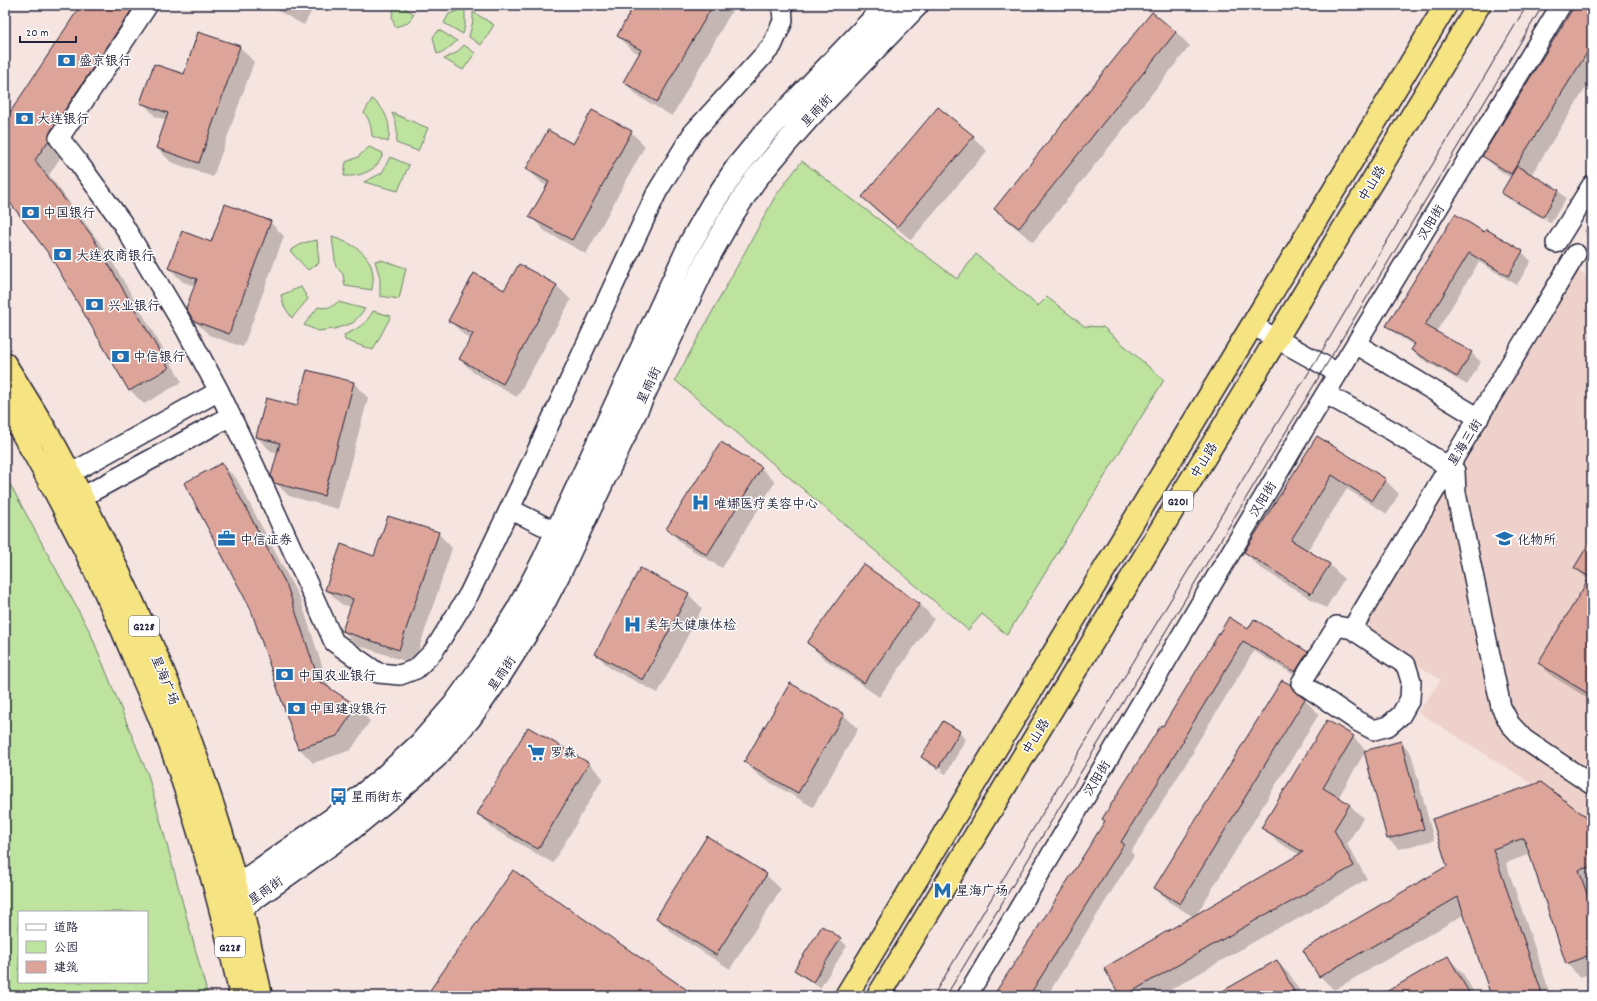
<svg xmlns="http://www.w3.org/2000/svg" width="1597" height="1001" font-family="Dekko,'LXGW WenKai TC',sans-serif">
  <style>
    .built { fill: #eed1cb }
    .green { fill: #bde39e; stroke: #70826c; fill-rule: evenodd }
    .shadow { fill: #0003; fill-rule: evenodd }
    .building { fill: #dda499; stroke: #22223b }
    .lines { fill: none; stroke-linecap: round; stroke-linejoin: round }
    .minor-casing { stroke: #22223b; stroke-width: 22 }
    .tertiary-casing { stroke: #22223b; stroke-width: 25 }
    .trunk-casing { stroke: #22223b; stroke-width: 25 }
    .minor { stroke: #fff; stroke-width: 19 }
    .tertiary { stroke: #fff; stroke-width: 22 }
    .trunk { stroke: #f6e381; stroke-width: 22 }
    .tram { stroke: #22223b; stroke-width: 1 }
    .labels { text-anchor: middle; stroke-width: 3; stroke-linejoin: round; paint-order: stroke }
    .shield { fill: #fff; stroke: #646476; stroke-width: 1 }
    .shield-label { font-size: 12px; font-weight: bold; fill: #22223b }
    .poi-label { font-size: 13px; fill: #22223b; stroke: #fff; text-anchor: start }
    .street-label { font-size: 13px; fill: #22223b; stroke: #fff }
  </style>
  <rect width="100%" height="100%" fill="#f5e4e0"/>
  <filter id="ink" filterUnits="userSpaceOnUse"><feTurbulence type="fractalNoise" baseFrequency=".025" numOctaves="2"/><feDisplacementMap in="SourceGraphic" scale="8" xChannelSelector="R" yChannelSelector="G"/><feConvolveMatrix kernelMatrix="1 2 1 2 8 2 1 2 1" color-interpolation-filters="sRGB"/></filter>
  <g filter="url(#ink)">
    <path class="built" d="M1574 268 1592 280V821L1418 712 1441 680 1377 639 1372 632 1369 624 1370 615Z"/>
    <path class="green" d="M395 5H400L414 14 408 23 395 27 392 16Z
      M465 8V25L463 34 444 23 449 14Z
      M473 12 494 25 481 45 469 37 473 21Z
      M439 30 457 41 444 52 437 54 433 37Z
      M464 45 475 53 463 70 444 59 456 53Z
      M372 99C386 109 392 125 388 142L372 136C371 128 370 119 364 113Z
      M392 113 428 128 418 151 396 143C398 131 397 124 392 113Z
      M369 147 383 153C379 170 361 177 344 176L346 162 358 157Z
      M390 157 409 165 398 191 364 182 382 173Z
      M802 161 957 279 976 254 1038 306 1047 297 1084 326 1103 327 1164 380 1007 635 982 614 968 630 675 380 776 195Z
      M332 237C351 243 371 252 373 275 374 279 372 286 372 290L345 286 343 274 336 267Z
      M317 240 319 263 308 270 290 251 303 243Z
      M381 260 406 268 399 299 380 296V278L375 261Z
      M301 287 308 299 292 318 284 306 281 295Z
      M338 302 365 309 353 323 334 329 318 331 304 325 318 307C326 309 332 307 338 302Z
      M373 311 391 316 373 350 345 340 344 335C358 329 366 324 373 311Z
      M5 475 90 632 148 775 208 996H5ZM19 912H147V982H19Z"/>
    <path class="shadow" d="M82 5H162L160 9 153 13 64 146 62 155 49 175 106 251 182 382 144 404 130 390 52 257 5 194V122Z
      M267 5H315L304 25Z
      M635 5H729L733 9 672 116 638 96 624 82 640 54 632 50 618 36Z
      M1576 5H1592V78L1531 175 1559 191 1566 198 1551 223 1510 200 1503 193 1511 178 1496 168 1484 156ZM1509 197 1548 219 1547 220 1509 199Z
      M1176 32 1190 46 1033 242 1010 223 996 209Z
      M199 33 240 47 254 62 213 177 171 162 157 148 167 120 156 117 142 102 184 76Z
      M631 132 645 146 586 254 545 231 531 217 547 186 542 183 528 169 574 146Z
      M973 137 987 151 911 240 877 211 863 197Z
      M1592 218V239L1584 231Z
      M270 222 284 236 243 347 209 335 194 320 195 286 183 282 169 268 212 243Z
      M1485 233 1522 252 1531 261 1517 285 1479 262 1436 332 1471 353 1481 362 1467 385 1422 359 1413 350 1415 346 1397 335 1387 326Z
      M519 265 557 286 571 300 517 397 474 373 460 359 471 339 464 335 450 321 505 291Z
      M308 371 354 383 368 398 338 509 289 496 275 482 278 453 271 451 257 437 298 408Z
      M1317 437 1385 480 1399 494 1387 514 1347 489 1307 551 1330 565 1344 579 1326 608 1259 567 1245 552Z
      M221 464 236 478 301 601 330 690 356 707 370 721 351 750 313 763 299 748Z
      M761 468 775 482 722 568 682 544 668 529Z
      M438 533 452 548 414 664 357 645 343 631 351 607 341 604 327 590 375 557Z
      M1592 539V701L1552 676 1539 663 1589 581 1576 568Z
      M688 594 702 608 658 693 610 668 596 654Z
      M920 604 934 619 879 697 822 657 808 643Z
      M1249 630 1307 653 1318 663 1306 682 1254 651 1193 750 1194 751 1131 852 1134 855 1047 996H995L1049 912 1163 728Z
      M790 684 844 715 858 729 813 807 759 776 745 762Z
      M1290 686 1319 714 1195 917 1300 855 1276 841 1263 827 1353 737 1367 751 1401 742 1411 753 1434 840 1399 849 1388 839 1365 752 1338 798 1350 805 1363 818 1347 844 1367 879 1287 925 1285 924 1160 996H1121L1194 917 1169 902 1155 888Z
      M959 732 966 739 946 774 929 764 922 757ZM929 761 943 769 942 771 929 763Z
      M589 763 603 778 553 863 492 828 478 813Z
      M1585 816 1592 824V973L1580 977 1566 963 1530 854 1506 863 1551 996H1492L1465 914 1334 990 1320 976 1449 866 1433 820Z
      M766 875 781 889 730 969 671 932 657 918Z
      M823 928 840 939 847 946 820 988 803 977 796 970Z
      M1447 957 1462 972 1476 996H1381Z
      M1277 962 1291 976 1302 996H1216Z"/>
    <path class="building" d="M81 5H135L50 132 49 140 35 160 92 236 169 368 129 391 51 257 5 196V120Z
      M634 5H713L657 102 623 82 641 50 617 36Z
      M1575 5H1592V45L1511 174 1482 156Z
      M1152 12 1176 32 1019 228 994 209Z
      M198 32 240 46 199 163 156 148 168 113 140 103 154 64 184 74Z
      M938 107 974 136 897 227 862 197Z
      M592 110 632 131 572 240 529 217 549 182 526 169 548 130 573 144Z
      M1517 166 1559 190 1543 217 1501 193Z
      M225 204 271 221 229 334 194 321 186 308 197 279 168 268 182 231 211 242Z
      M1455 214 1484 232 1486 229 1523 251 1508 276 1469 253 1425 325 1472 352 1457 377 1411 350 1415 344 1386 326Z
      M519 264 557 285 503 384 459 359 473 334 448 321 474 273 504 290Z
      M307 370 354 382 324 496 274 483 271 476 280 443 256 437 266 398 297 406Z
      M1317 436 1386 479 1372 501 1332 475 1291 540 1330 564 1311 594 1244 552Z
      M721 442 762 467 707 555 666 529Z
      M222 463 287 586 319 681 357 706 337 736 298 749 251 610 184 483Z
      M388 516 439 532 399 650 342 631 353 599 325 590 341 544 374 556Z
      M1592 538V696L1538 663 1590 577 1574 568Z
      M863 564 920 604 864 683 807 643Z
      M640 568 689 593 643 680 595 654Z
      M1229 617 1248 629 1254 619 1308 652 1295 672 1243 641 1183 739 1184 740 1121 842 1124 844 1029 996H993L1048 912 1105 821 1102 819 1161 725 1163 726Z
      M1282 680 1291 685 1295 692 1305 699 1180 904 1154 888Z
      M790 683 844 714 798 793 744 762Z
      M1327 720 1354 736 1323 788 1350 804 1334 830 1354 866 1273 912 1272 911 1124 996H1120L1104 968 1303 852 1261 828Z
      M943 721 960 731 938 768 921 757Z
      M528 727 589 763 538 849 477 814Z
      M1401 741 1424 829 1387 839 1364 751Z
      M1541 782 1585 816 1592 836V866L1579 870 1592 909V954L1566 964 1524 838 1493 849 1543 996H1491L1458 897 1319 977 1303 950 1447 866 1432 819Z
      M707 836 767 874 716 955 656 918Z
      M513 870 696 996H426Z
      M822 926 841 938 813 982 794 970Z
      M1448 956 1471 996H1379Z
      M1277 960 1294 991 1285 996H1214Z"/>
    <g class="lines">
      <defs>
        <path id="minor" d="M148 5 59 138 78 162 121 221 185 328 219 391 255 467 334 642 378 673 400 675 416 669 433 652 469 594 522 483 657 192 693 133 772 46 783 21 782 5
          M1556 243 1592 185
          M1252 325 1338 373
          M1356 344 1479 418
          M1326 394 1394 432 1455 471 1456 493 1501 707 1510 724 1524 739 1592 785
          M57 481 219 391
          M69 504 231 416
          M510 509 570 539
          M1337 626 1352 629 1406 665 1411 681 1410 699 1401 715 1388 726 1374 730 1357 721 1301 683Z
          M1352 629 1576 254
          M967 996 1306 426 1561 5"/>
        <path id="tertiary" d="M221 897 338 815 382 779 420 744 454 705 482 666 518 609 544 559 691 242 713 203 737 167 765 133 887 5
          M225 901 242 907 349 831 394 794 436 757 470 718 499 677 535 620 562 568 710 254 732 215 755 180 782 148 811 115 917 5"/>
        <path id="trunk" d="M5 364C22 391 38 417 54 444 72 476 87 509 104 542 154 643 197 747 228 855 241 902 251 949 261 996
          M5 404C57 490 103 581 141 674 156 708 171 743 182 779 206 850 225 923 241 996
          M846 996 1446 5
          M878 996 1479 5"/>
      </defs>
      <use href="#minor" class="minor-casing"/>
      <use href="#tertiary" class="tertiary-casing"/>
      <use href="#trunk" class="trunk-casing"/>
      <use href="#minor" class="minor"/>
      <use href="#tertiary" class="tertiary"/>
      <use href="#trunk" class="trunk"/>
      <path class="tram" d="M933 996 1264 444 1316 361 1527 5
        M946 996 1543 5"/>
    </g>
  </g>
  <defs>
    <symbol id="bank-bare" viewBox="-9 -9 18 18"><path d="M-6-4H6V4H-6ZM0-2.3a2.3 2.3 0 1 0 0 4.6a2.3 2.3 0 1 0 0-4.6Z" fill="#1f6fb2" stroke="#fff" stroke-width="2.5" paint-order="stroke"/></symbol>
    <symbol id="hospital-bare" viewBox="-9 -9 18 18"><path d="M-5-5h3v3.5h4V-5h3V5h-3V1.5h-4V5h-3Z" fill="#1f6fb2" stroke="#fff" stroke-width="2.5" paint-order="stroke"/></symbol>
    <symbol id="office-bare" viewBox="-9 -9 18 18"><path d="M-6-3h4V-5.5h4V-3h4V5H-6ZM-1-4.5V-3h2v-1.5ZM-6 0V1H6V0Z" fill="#1f6fb2" stroke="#fff" stroke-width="2.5" paint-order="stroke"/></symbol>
    <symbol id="school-bare" viewBox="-9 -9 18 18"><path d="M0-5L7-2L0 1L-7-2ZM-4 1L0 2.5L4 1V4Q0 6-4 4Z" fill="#1f6fb2" stroke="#fff" stroke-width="2.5" paint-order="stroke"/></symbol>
    <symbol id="supermarket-bare" viewBox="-9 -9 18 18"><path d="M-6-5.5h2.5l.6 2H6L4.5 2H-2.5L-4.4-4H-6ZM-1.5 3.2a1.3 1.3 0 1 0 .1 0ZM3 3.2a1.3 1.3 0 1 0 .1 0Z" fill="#1f6fb2" stroke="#fff" stroke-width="2.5" paint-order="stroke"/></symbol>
    <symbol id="bus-bare" viewBox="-9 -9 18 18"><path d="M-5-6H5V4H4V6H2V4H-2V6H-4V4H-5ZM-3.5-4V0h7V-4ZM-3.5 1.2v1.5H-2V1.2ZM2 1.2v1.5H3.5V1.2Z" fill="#1f6fb2" stroke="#fff" stroke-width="2.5" paint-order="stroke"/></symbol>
    <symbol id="metro-bare" viewBox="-9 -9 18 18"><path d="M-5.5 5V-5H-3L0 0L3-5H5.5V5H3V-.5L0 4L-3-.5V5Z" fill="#1f6fb2" stroke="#fff" stroke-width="2.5" paint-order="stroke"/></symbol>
  </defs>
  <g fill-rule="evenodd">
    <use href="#bank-bare" x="54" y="48" width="25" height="25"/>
    <use href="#bank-bare" x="12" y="106" width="25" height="25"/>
    <use href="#bank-bare" x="18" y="200" width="25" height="25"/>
    <use href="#bank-bare" x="50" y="242" width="25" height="25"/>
    <use href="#bank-bare" x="82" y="292" width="25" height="25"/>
    <use href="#bank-bare" x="108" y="344" width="25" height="25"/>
    <use href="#hospital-bare" x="688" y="490" width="25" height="25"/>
    <use href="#office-bare" x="214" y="526" width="25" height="25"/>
    <use href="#school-bare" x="1492" y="526" width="25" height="25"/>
    <use href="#hospital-bare" x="620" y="612" width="25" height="25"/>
    <use href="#bank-bare" x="272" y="662" width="25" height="25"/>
    <use href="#bank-bare" x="284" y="696" width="25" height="25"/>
    <use href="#supermarket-bare" x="524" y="740" width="25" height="25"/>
    <use href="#bus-bare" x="326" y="784" width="25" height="25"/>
    <use href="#metro-bare" x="930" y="878" width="25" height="25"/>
  </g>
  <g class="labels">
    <g class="shield">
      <rect x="1163" y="491" width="30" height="20" rx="3"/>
      <rect x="129" y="616" width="30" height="20" rx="3"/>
      <rect x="215" y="937" width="30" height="20" rx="3"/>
    </g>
    <g class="shield-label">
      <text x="1178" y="505">G201</text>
      <text x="144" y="630">G228</text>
      <text x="230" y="951">G228</text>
    </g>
    <g class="poi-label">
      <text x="79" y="65">盛京银行</text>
      <text x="37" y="123">大连银行</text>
      <text x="43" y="217">中国银行</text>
      <text x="76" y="260">大连农商银行</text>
      <text x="108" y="310">兴业银行</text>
      <text x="133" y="361">中信银行</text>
      <text x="714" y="508">唯娜医疗美容中心</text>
      <text x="240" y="544">中信证券</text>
      <text x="1517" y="544">化物所</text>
      <text x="645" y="629">美年大健康体检</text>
      <text x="298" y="680">中国农业银行</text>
      <text x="309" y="713">中国建设银行</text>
      <text x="550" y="757">罗森</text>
      <text x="351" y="801">星雨街东</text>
      <text x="956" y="895">星海广场</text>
    </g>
    <g class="street-label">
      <text transform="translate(816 110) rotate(-47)" y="5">星雨街</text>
      <text transform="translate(1371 183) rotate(-59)" y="5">中山路</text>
      <text transform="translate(1430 222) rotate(-59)" y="5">汉阳街</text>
      <text transform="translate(648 385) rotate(-65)" y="5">星雨街</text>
      <text transform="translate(1464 442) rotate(-58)" y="5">星海三街</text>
      <text transform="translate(1203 460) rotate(-59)" y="5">中山路</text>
      <text transform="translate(1262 499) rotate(-59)" y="5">汉阳街</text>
      <text transform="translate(501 673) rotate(-56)" y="5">星雨街</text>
      <text transform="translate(166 680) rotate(68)" y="5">星海广场</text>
      <text transform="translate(1035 736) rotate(-59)" y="5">中山路</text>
      <text transform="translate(1096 778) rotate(-59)" y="5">汉阳街</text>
      <text transform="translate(265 890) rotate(-35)" y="5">星雨街</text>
    </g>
  </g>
  <rect width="1597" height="1001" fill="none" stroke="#fff" stroke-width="20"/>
  <rect x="10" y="10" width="1577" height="981" fill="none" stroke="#22223b" stroke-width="1.5" filter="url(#ink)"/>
  <rect x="18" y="911" width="130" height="72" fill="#ffffff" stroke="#a7a7b1"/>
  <rect x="26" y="924" width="20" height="6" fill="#ffffff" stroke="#a7a7b1"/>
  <text x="54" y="931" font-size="12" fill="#22223b">道路</text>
  <rect x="26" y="941" width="20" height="12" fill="#bde39e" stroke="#a7a7b1"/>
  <text x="54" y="951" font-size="12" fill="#22223b">公园</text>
  <rect x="26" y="961" width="20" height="12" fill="#dda499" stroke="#a7a7b1"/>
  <text x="54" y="971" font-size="12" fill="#22223b">建筑</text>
  <path d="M20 36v6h56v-6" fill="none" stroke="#22223b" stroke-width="2"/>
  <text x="26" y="36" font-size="12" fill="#22223b" stroke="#ffffff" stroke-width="3" paint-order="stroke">20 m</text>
</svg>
